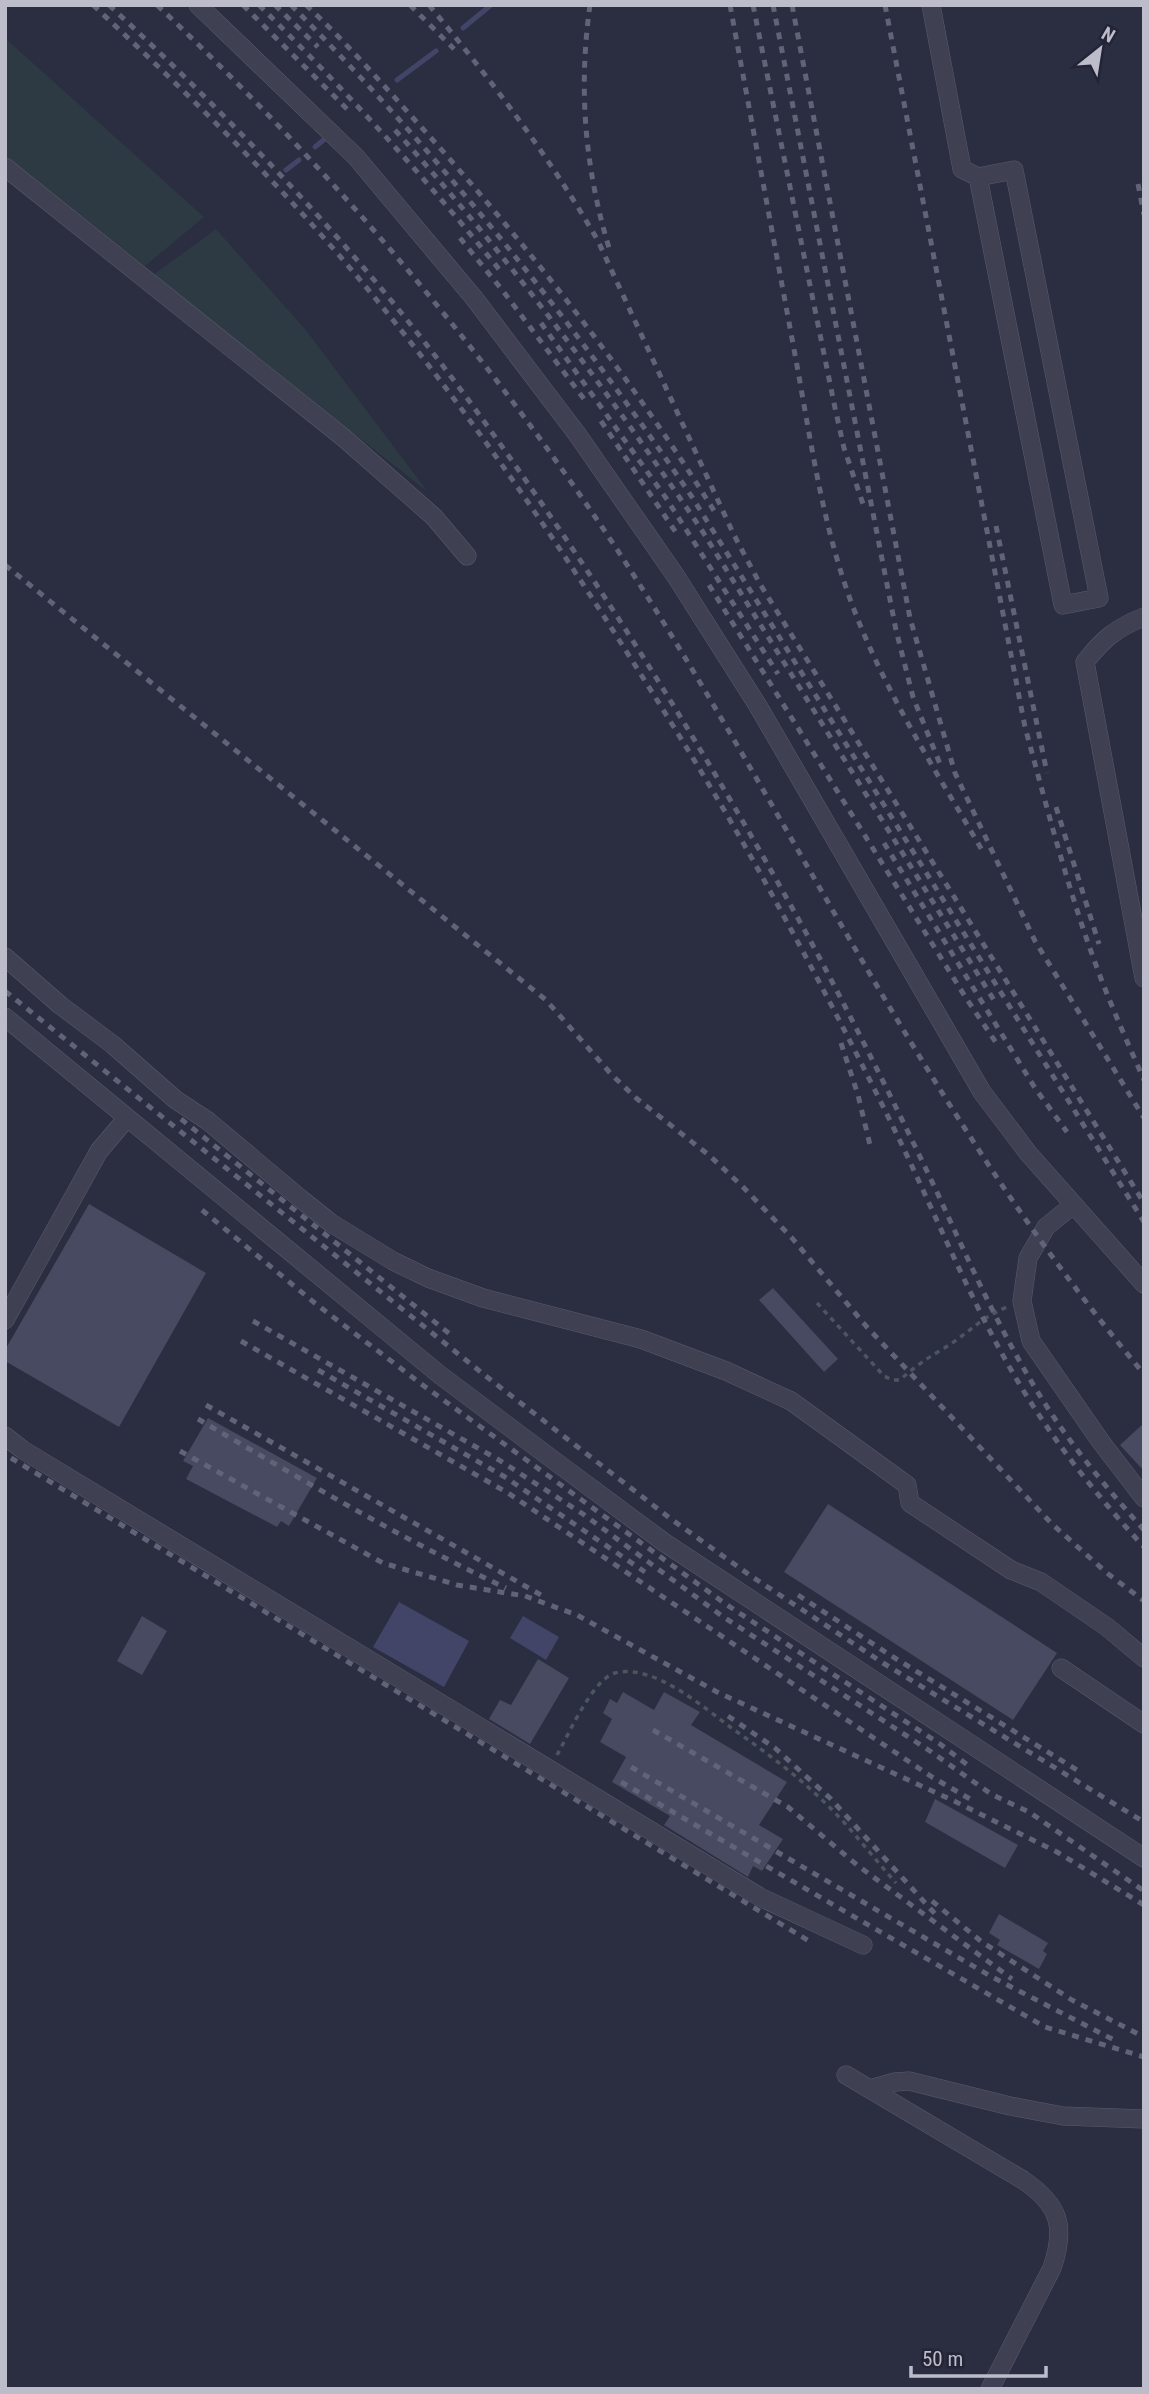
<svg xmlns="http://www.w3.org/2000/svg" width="1149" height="2394" font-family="'Roboto Condensed',sans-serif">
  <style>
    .green { fill: #2d3a43 }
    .water { fill: #424568 }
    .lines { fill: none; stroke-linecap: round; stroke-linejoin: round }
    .stream { stroke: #424568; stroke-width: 5 }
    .building { fill: #474a61 }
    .minor-casing { stroke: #5a5b6c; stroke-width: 19 }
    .path { stroke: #4b565f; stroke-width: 3.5; stroke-dasharray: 5 5; stroke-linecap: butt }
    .minor { stroke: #3f4051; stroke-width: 18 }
    .rail { stroke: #616378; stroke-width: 5; stroke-dasharray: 7 7; stroke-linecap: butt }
  </style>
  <rect width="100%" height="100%" fill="#2b2d41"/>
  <path class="green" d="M5 38 204 217 145 266 5 155Z
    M216 229 305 329 428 492 153 275Z"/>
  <path class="water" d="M399 1602 469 1641 444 1687 373 1647Z
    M523 1616 559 1637 546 1660 510 1638Z"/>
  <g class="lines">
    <path class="stream" d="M463 28 491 5
      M397 80 436 51
      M315 147 326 138
      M286 170 299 160"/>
  </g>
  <path class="building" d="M89 1204 206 1273 119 1427 5 1361V1350Z
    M773 1288 838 1359 824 1372 759 1300Z
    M208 1418 317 1478 289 1526 281 1521 277 1527 186 1479 193 1466 183 1461Z
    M1144 1423V1471L1120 1445Z
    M828 1504 1057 1653 1013 1720 784 1572Z
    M142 1616 167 1631 142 1675 117 1661Z
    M538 1659 569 1678 530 1744 489 1719 500 1700 511 1705Z
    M623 1692 654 1710 664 1692 700 1712 691 1725 787 1782 759 1825 783 1839 762 1871 753 1866 748 1877 664 1825 670 1816 612 1782 626 1757 600 1742 612 1719 603 1713 610 1699 617 1703Z
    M935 1799 1018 1845 1005 1868 925 1822Z
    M999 1914 1048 1943 1043 1951 1047 1954 1039 1969 997 1945 1000 1940 989 1933Z"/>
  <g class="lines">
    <defs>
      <path id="minor" d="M198 5 356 157 474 298 577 434 675 575 758 706 982 1092 1028 1153 1144 1284
        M931 5 962 169 978 177 1014 170 1099 598 1063 605 978 177
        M5 167 344 438 434 517 467 556
        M1144 617C1116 628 1103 639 1085 662L1144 978
        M5 957 60 1005 112 1044 176 1100 208 1121 301 1199 331 1223 393 1261 428 1278 483 1298 641 1339 726 1371 791 1401 907 1485 910 1503 1011 1570 1041 1582 1107 1627 1144 1658
        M5 1017 440 1375 556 1462 665 1543 1144 1858
        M1073 1205 1046 1227 1028 1258 1022 1301 1031 1341 1101 1442 1144 1498
        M5 1320 99 1151 127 1118
        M5 1436 23 1450 760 1897 863 1945
        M1061 1668 1144 1724
        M846 2075 1023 2180C1060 2205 1066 2227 1052 2268L990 2389
        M870 2089 895 2082 909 2081 1010 2106 1063 2116 1144 2119"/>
    </defs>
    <use href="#minor" class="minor-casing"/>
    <path class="path" d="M817 1303 884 1376 892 1380H900C913 1368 926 1359 941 1350 966 1336 978 1319 1007 1307
      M557 1755C569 1734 592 1680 615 1673 654 1663 704 1708 733 1729 764 1751 794 1773 821 1799 848 1824 871 1855 896 1883"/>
    <use href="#minor" class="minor"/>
    <path class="rail" d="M93 5C181 87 266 170 344 261 446 380 537 511 621 643 675 728 728 813 776 902 820 982 862 1063 902 1145 941 1227 976 1313 1023 1390 1058 1447 1099 1498 1144 1547
      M109 5C205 94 296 187 380 287 448 368 509 455 568 542 655 671 735 804 810 940 854 1022 896 1106 936 1190 971 1266 1005 1343 1051 1413 1079 1455 1111 1493 1144 1530
      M157 5C333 171 489 355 622 557 746 748 849 951 973 1141 1025 1222 1082 1300 1144 1374
      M243 5 347 109
      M259 5C345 90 427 179 502 273
      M275 5 318 47
      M291 5C441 156 573 321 692 497L1144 1222
      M306 5C347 43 385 87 423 129 530 248 631 377 716 514
      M410 5 454 49
      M429 5C491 80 550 157 598 241L734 535 760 584 1144 1203
      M590 5C578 90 585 170 610 251
      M730 5C752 123 774 242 796 360 811 442 823 528 853 607 886 694 936 771 982 850
      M753 5 835 408 844 448 863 504
      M773 5 896 630 913 697 942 769
      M792 5 910 618 955 773 1035 941 1144 1118
      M885 5 1025 727C1046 804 1066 882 1093 957 1108 999 1126 1039 1144 1080
      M395 130C507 255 607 390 701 529L997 1005
      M1138 184 1144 215
      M460 238 503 291 584 399
      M541 323 666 498 778 674
      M601 421 677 534
      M996 526 1047 773
      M5 565 546 1000 611 1074 636 1098 710 1156 743 1187 792 1238 866 1326 1052 1524 1107 1573 1144 1601
      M709 585 966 998 999 1047
      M1056 807 1099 944
      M884 843 1035 1088 1067 1132
      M5 991 487 1377 671 1519 751 1576 883 1663 1144 1822
      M841 1043 858 1095 870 1145
      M181 1119 451 1335
      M202 1210 316 1304 424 1386 727 1605 940 1744 970 1767
      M253 1321 499 1460 583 1514 722 1616 930 1751 991 1794 1029 1812 1144 1891
      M241 1341 508 1493 932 1777 970 1799
      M318 1370 505 1477 645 1572
      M206 1405 541 1595
      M198 1419C299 1478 400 1538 506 1588
      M180 1451 383 1563 457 1585 525 1596 577 1615 717 1692 954 1801 1057 1852 1144 1905
      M11 1458 809 1941
      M798 1595 890 1655 1077 1770
      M728 1716 775 1748 831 1799 937 1916
      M653 1730 788 1807 857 1865 1012 1979
      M631 1767 992 1977 1116 2041
      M621 1782 1045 2027 1144 2057
      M932 1901 982 1942 1072 2000 1144 2037"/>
  </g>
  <rect width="1149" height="2394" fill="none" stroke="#bcbccb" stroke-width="14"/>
  <g transform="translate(1100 49) rotate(30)" stroke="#232537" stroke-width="5" paint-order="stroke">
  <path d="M0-5L12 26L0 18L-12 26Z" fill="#bcbccb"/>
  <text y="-10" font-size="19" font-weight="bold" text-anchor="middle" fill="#bcbccb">N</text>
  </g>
  <path d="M911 2366v10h135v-10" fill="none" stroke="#bcbccb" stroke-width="3.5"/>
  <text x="922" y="2366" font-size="21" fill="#bcbccb" stroke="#232537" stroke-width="5" paint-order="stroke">50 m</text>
</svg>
